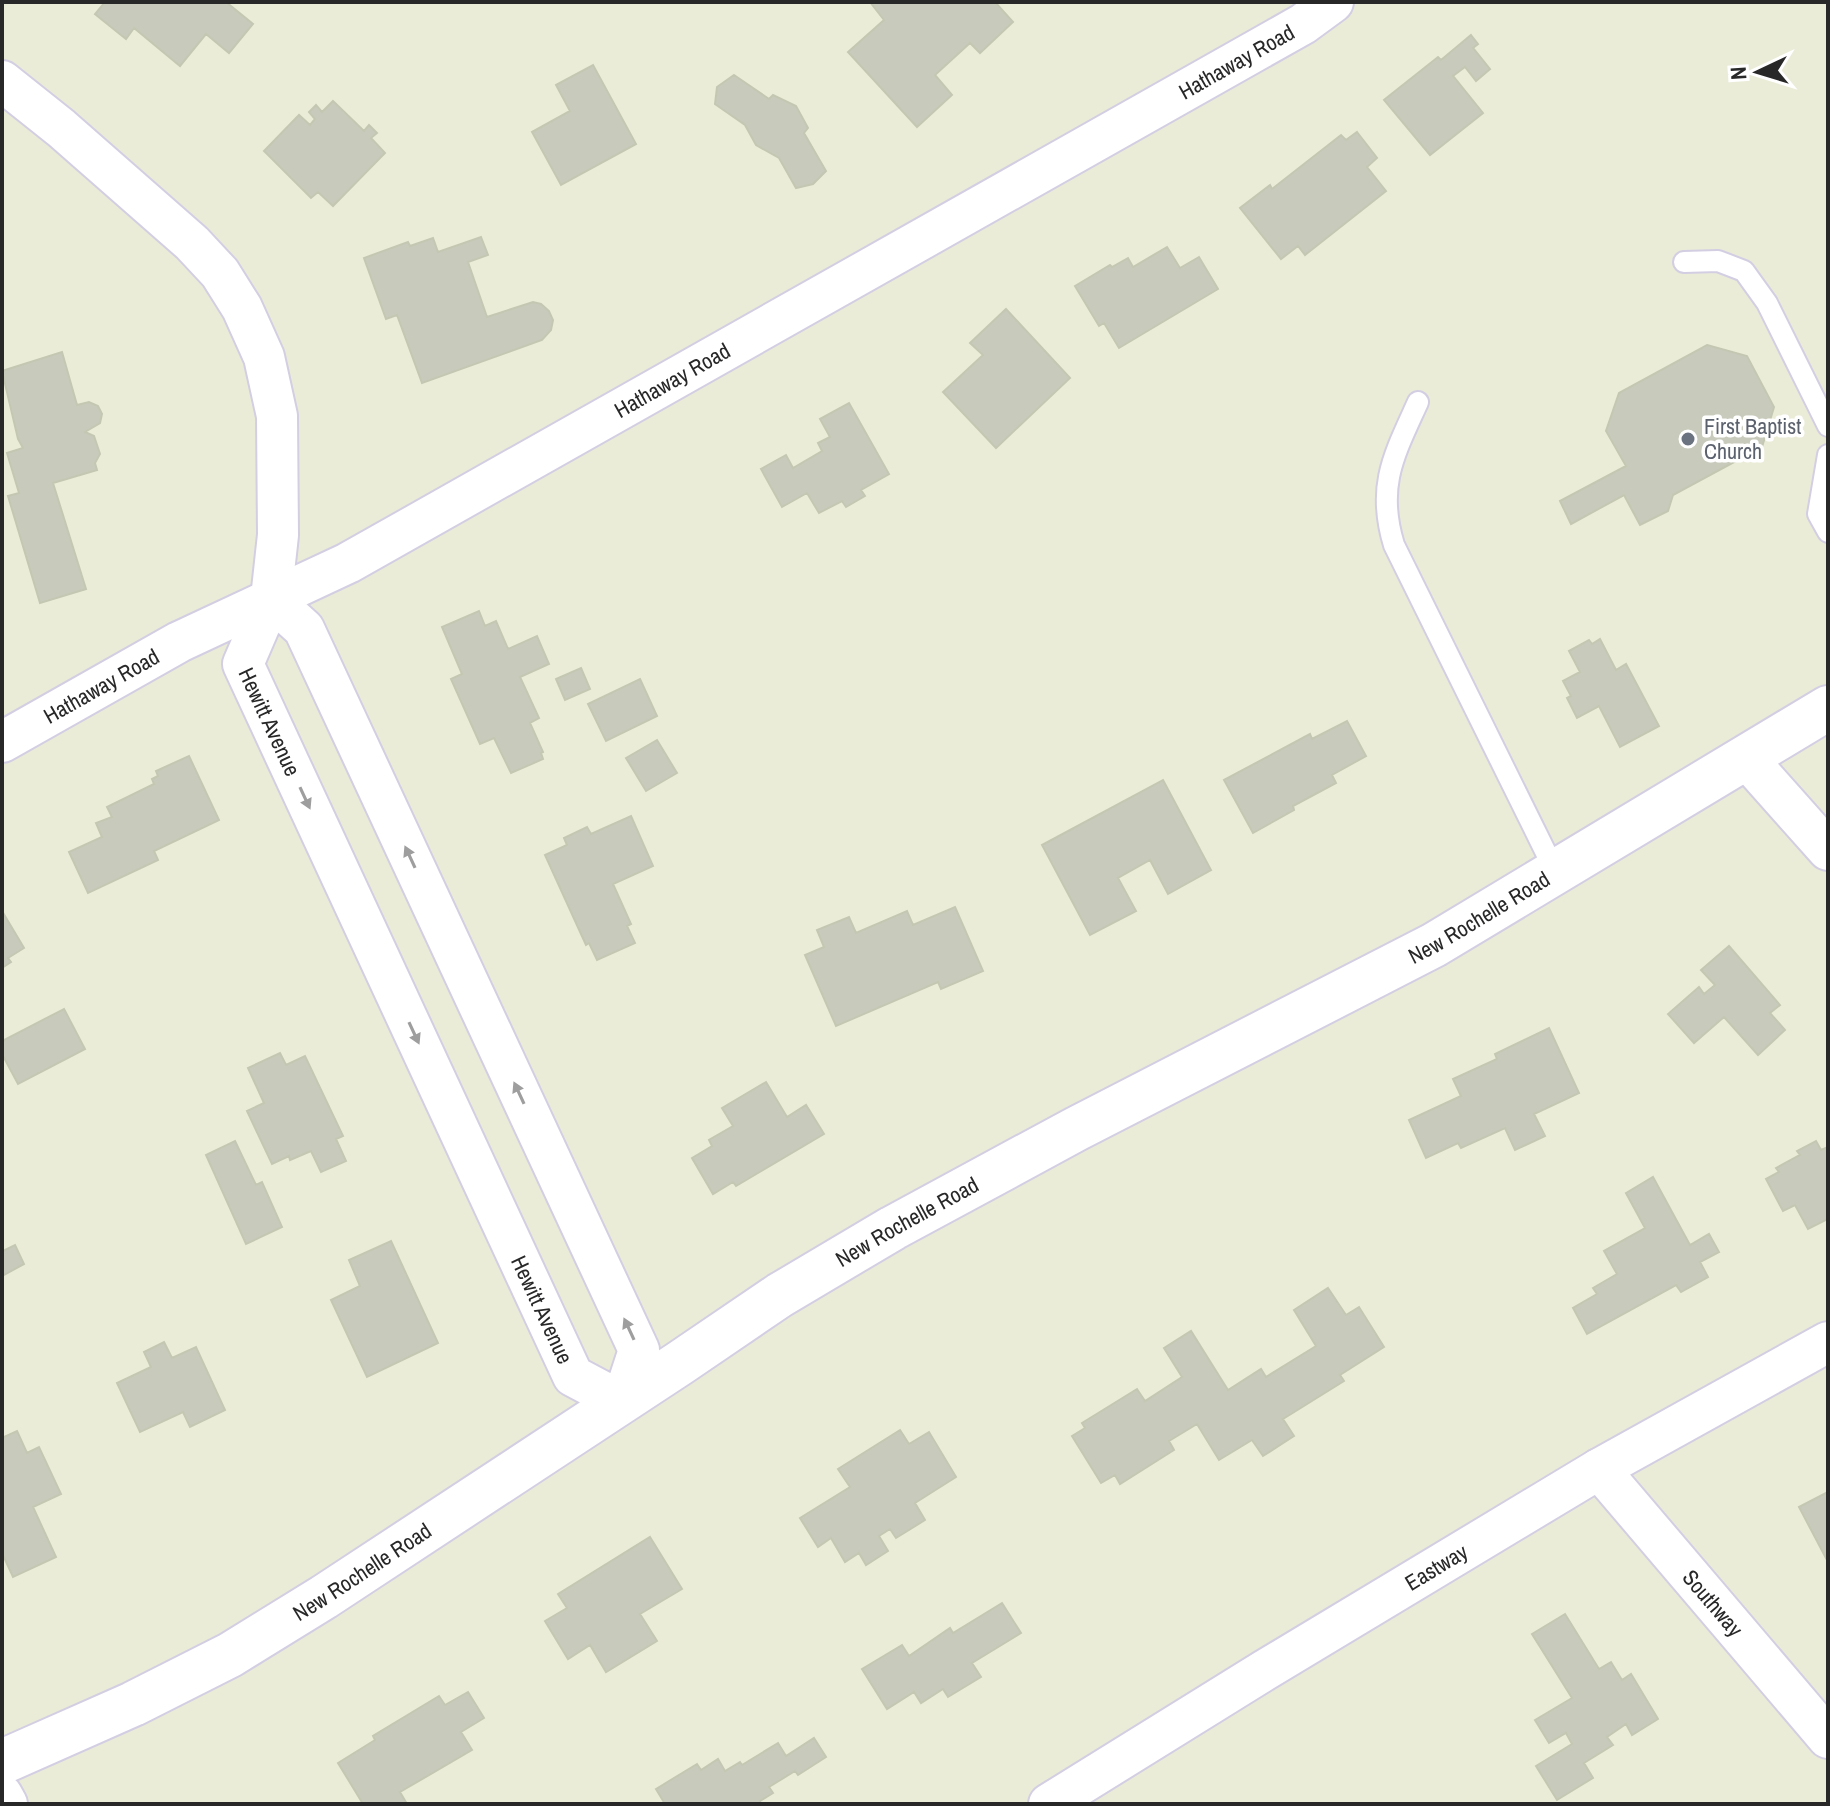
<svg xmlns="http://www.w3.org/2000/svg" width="1830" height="1806" font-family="'Archivo Narrow',sans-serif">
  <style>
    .building { fill: #c8cabb; stroke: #c4c8b2; stroke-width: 2 }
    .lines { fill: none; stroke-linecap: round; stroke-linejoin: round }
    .lane-casing { stroke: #d4cee3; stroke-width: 24 }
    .street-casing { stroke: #d4cee3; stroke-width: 44 }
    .secondary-casing { stroke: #d4cee3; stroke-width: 48 }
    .lane { stroke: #fff; stroke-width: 20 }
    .street { stroke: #fff; stroke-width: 40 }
    .secondary { stroke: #fff; stroke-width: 44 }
    .oneway { fill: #9e9e9e }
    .worship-dot { fill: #6b7280; stroke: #fff; stroke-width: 3 }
    .labels { text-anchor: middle; stroke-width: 7; stroke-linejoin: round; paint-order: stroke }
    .street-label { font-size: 22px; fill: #282828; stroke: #fff }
    .worship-label { font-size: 22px; fill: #5b616d; stroke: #fff; text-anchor: start }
  </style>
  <rect width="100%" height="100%" fill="#ebecd8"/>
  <path class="building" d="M105 2H226L253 24 229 53 206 34 180 66 134 28 126 39 95 14Z
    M870 2H995L1013 22 980 53 970 43 935 75 952 95 917 127 848 52 884 20Z
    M1471 35 1478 44 1473 48 1490 69 1476 81 1465 67 1453 76 1483 113 1430 155 1384 100 1438 57 1441 60Z
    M593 65 636 144 561 185 532 132 570 111 556 85Z
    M734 75 769 99 773 95 796 106 808 128 804 133 826 171 813 184 796 188 779 158 756 145 745 125 715 104 717 87Z
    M333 101 364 131 369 125 377 133 371 138 385 153 333 206 318 192 311 198 264 151 299 115 310 125 315 119 309 112 316 105 322 112Z
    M1357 132 1377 158 1367 167 1386 191 1305 255 1298 246 1281 259 1240 208 1270 185 1272 189 1341 135 1346 140Z
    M481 237 488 255 468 262 487 317 533 302 541 304 549 311 553 320 551 330 542 340 422 383 397 315 386 319 364 258 408 242 410 246 433 238 438 252Z
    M1167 247 1180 268 1199 257 1218 289 1119 348 1104 323 1099 326 1075 286 1110 265 1112 267 1128 258 1133 267Z
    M1006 309 1070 378 996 448 943 392 983 355 970 343Z
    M1707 345 1747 356 1774 407 1762 447 1673 495 1668 511 1640 525 1624 495 1571 524 1560 501 1626 466 1606 431 1619 393Z
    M62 352 77 405 89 402 98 406 102 414 100 423 85 432 94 436 100 454 95 463 97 470 53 483 86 589 40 603 8 496 19 493 7 453 23 448 18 439 2 371Z
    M849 403 889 474 861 490 865 496 846 507 842 501 819 513 807 493 782 507 761 469 786 455 793 468 822 451 818 443 830 437 820 419Z
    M479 611 485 626 496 621 508 649 537 636 549 664 520 677 539 718 530 723 543 752 541 753 543 759 511 773 494 738 480 744 451 679 462 674 442 627Z
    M1600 639 1616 670 1626 664 1659 726 1620 747 1599 706 1577 718 1567 698 1571 696 1563 681 1580 672 1569 651 1589 640 1592 644Z
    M581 668 590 689 565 700 556 679Z
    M640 679 657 716 606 741 588 704Z
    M1347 721 1366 756 1332 775 1336 783 1293 806 1294 810 1253 833 1224 780 1310 734 1312 739Z
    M657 740 677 773 646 791 626 758Z
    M189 756 219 820 154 851 158 860 88 893 69 852 102 837 96 823 112 817 107 807 154 784 152 779 158 776 156 771Z
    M1163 780 1211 870 1168 894 1150 860 1118 878 1136 911 1090 935 1042 845Z
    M631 816 653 866 613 884 631 924 627 926 635 943 597 960 589 943 586 945 545 855 567 845 564 838 587 827 591 834Z
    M955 907 983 971 941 989 938 982 836 1026 805 955 824 947 817 930 849 917 856 933 907 911 913 925Z
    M2 911 24 948 8 958 11 962 2 968Z
    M1729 946 1780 1005 1770 1013 1785 1030 1758 1055 1724 1017 1694 1043 1668 1014 1699 987 1704 994 1715 985 1701 970Z
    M64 1009 85 1049 18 1084 2 1054V1041Z
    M1549 1028 1579 1093 1534 1114 1545 1136 1515 1150 1505 1128 1461 1148 1458 1143 1426 1158 1409 1120 1461 1096 1453 1079 1497 1059 1495 1054Z
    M280 1053 286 1065 305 1056 343 1136 336 1139 346 1161 321 1172 311 1151 290 1160 289 1156 272 1164 247 1111 264 1103 248 1068Z
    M766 1082 787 1117 806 1105 824 1134 736 1186 733 1182 713 1194 692 1158 712 1146 709 1140 733 1126 722 1108Z
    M235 1141 256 1185 262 1182 282 1227 246 1244 206 1155Z
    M1816 1141 1821 1150 1828 1147V1219L1808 1229 1795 1205 1783 1211 1766 1179 1779 1172 1776 1168 1800 1155 1797 1151Z
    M1653 1177 1690 1245 1709 1234 1719 1252 1700 1262 1708 1277 1681 1292 1676 1285 1587 1334 1573 1308 1597 1294 1593 1288 1617 1274 1604 1251 1645 1228 1626 1193Z
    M391 1241 438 1343 367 1377 331 1300 360 1286 349 1260Z
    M15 1245 24 1264 2 1276V1248L3 1251Z
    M1328 1288 1346 1315 1359 1307 1384 1347 1340 1375 1344 1381 1283 1419 1294 1436 1263 1456 1252 1440 1219 1460 1197 1424 1169 1441 1174 1450 1120 1484 1115 1475 1101 1483 1072 1436 1085 1428 1082 1423 1137 1389 1145 1401 1182 1377 1164 1348 1191 1331 1228 1390 1261 1369 1266 1377 1316 1346 1294 1310Z
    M164 1342 172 1358 196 1347 225 1410 190 1427 183 1412 140 1432 117 1383 151 1367 144 1352Z
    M900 1430 909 1444 929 1432 956 1477 915 1503 925 1520 896 1538 890 1529 879 1536 888 1551 866 1565 859 1553 845 1562 831 1538 818 1547 800 1518 850 1487 838 1469Z
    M17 1431 27 1453 39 1447 61 1494 33 1507 56 1557 13 1577 2 1553V1438Z
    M1828 1492V1562L1799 1507Z
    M650 1537 682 1589 640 1614 657 1641 606 1672 590 1645 568 1659 545 1621 567 1608 558 1594Z
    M1002 1603 1021 1633 972 1663 981 1677 948 1697 943 1689 921 1703 914 1692 887 1709 862 1669 902 1645 909 1656 950 1628 953 1633Z
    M1565 1614 1599 1669 1611 1662 1622 1680 1631 1674 1658 1719 1632 1735 1626 1724 1607 1737 1613 1745 1584 1763 1593 1778 1557 1800 1536 1766 1572 1744 1566 1733 1549 1743 1535 1720 1572 1698 1532 1634Z
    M468 1692 484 1718 461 1732 472 1750 400 1792 407 1804H363L338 1763 375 1740 373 1736 439 1696 445 1705Z
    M814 1738 826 1757 798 1775 795 1771 769 1787 773 1793 760 1801 761 1804H665L656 1789 697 1764 701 1770 718 1759 725 1771 740 1762 742 1765 778 1743 786 1756Z"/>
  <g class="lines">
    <defs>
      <path id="lane" d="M1684 262 1718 261 1744 271 1767 303 1828 426
        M1418 402C1394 455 1376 486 1394 545L1556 873
        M1828 455 1818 514 1828 532"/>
      <g id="street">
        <path id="s1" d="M2 81 61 128 192 243 220 273 242 308 264 357 277 416 278 535 271 599 243 664 573 1376 622 1402 639 1350 304 629 271 599"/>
        <path id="s2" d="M2 742 179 642 348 563 1303 24 1333 2"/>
        <path d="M1747 759 1828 850"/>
        <path id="s3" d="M1599 1469 1828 1738"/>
        <path d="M2 1795 7 1804"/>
        <path id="s4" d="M1049 1804 1265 1670 1599 1469 1828 1342"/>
      </g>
      <g id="secondary">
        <path id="s5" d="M2 1762 133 1704 230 1655 324 1597 680 1363 780 1295 893 1228 1076 1129 1434 945 1828 708"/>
      </g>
    </defs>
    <use href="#lane" class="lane-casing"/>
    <use href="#street" class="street-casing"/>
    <use href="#secondary" class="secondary-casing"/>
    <use href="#lane" class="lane"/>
    <use href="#street" class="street"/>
    <use href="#secondary" class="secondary"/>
  </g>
  <defs><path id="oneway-solid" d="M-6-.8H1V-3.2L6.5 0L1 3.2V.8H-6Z" transform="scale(2)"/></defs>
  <g class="oneway">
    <use href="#oneway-solid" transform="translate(305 798) rotate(65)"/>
    <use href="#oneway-solid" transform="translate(410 857) rotate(-115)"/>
    <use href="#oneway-solid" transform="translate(414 1033) rotate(65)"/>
    <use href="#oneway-solid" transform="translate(519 1093) rotate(-115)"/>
    <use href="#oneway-solid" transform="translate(629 1329) rotate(-115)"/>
  </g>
  <circle class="worship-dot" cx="1688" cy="439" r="8"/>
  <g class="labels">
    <g class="street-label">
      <text dy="8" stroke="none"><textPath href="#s2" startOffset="1410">Hathaway Road</textPath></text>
      <text dy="8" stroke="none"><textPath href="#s2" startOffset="762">Hathaway Road</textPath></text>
      <text dy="8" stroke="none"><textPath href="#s2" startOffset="114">Hathaway Road</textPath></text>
      <text dy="8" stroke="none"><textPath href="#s1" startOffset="764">Hewitt Avenue</textPath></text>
      <text dy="8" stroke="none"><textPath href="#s5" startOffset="1704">New Rochelle Road</textPath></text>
      <text dy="8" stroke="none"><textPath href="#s5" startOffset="1056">New Rochelle Road</textPath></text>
      <text dy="8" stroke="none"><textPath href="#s1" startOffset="1412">Hewitt Avenue</textPath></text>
      <text dy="8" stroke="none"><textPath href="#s4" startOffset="454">Eastway</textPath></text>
      <text dy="8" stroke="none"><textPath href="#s5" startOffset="408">New Rochelle Road</textPath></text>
      <text dy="8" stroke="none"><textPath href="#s3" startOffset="176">Southway</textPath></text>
    </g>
    <g class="worship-label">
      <text x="1704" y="434">First Baptist<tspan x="1704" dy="25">Church</tspan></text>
    </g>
  </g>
  <rect width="1830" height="1806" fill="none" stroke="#282828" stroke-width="8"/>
  <g transform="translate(1758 72) rotate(266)" stroke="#ffffff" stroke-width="6" paint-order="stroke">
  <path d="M0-6L14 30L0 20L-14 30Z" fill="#282828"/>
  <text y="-12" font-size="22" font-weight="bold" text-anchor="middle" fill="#282828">N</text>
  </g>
</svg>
